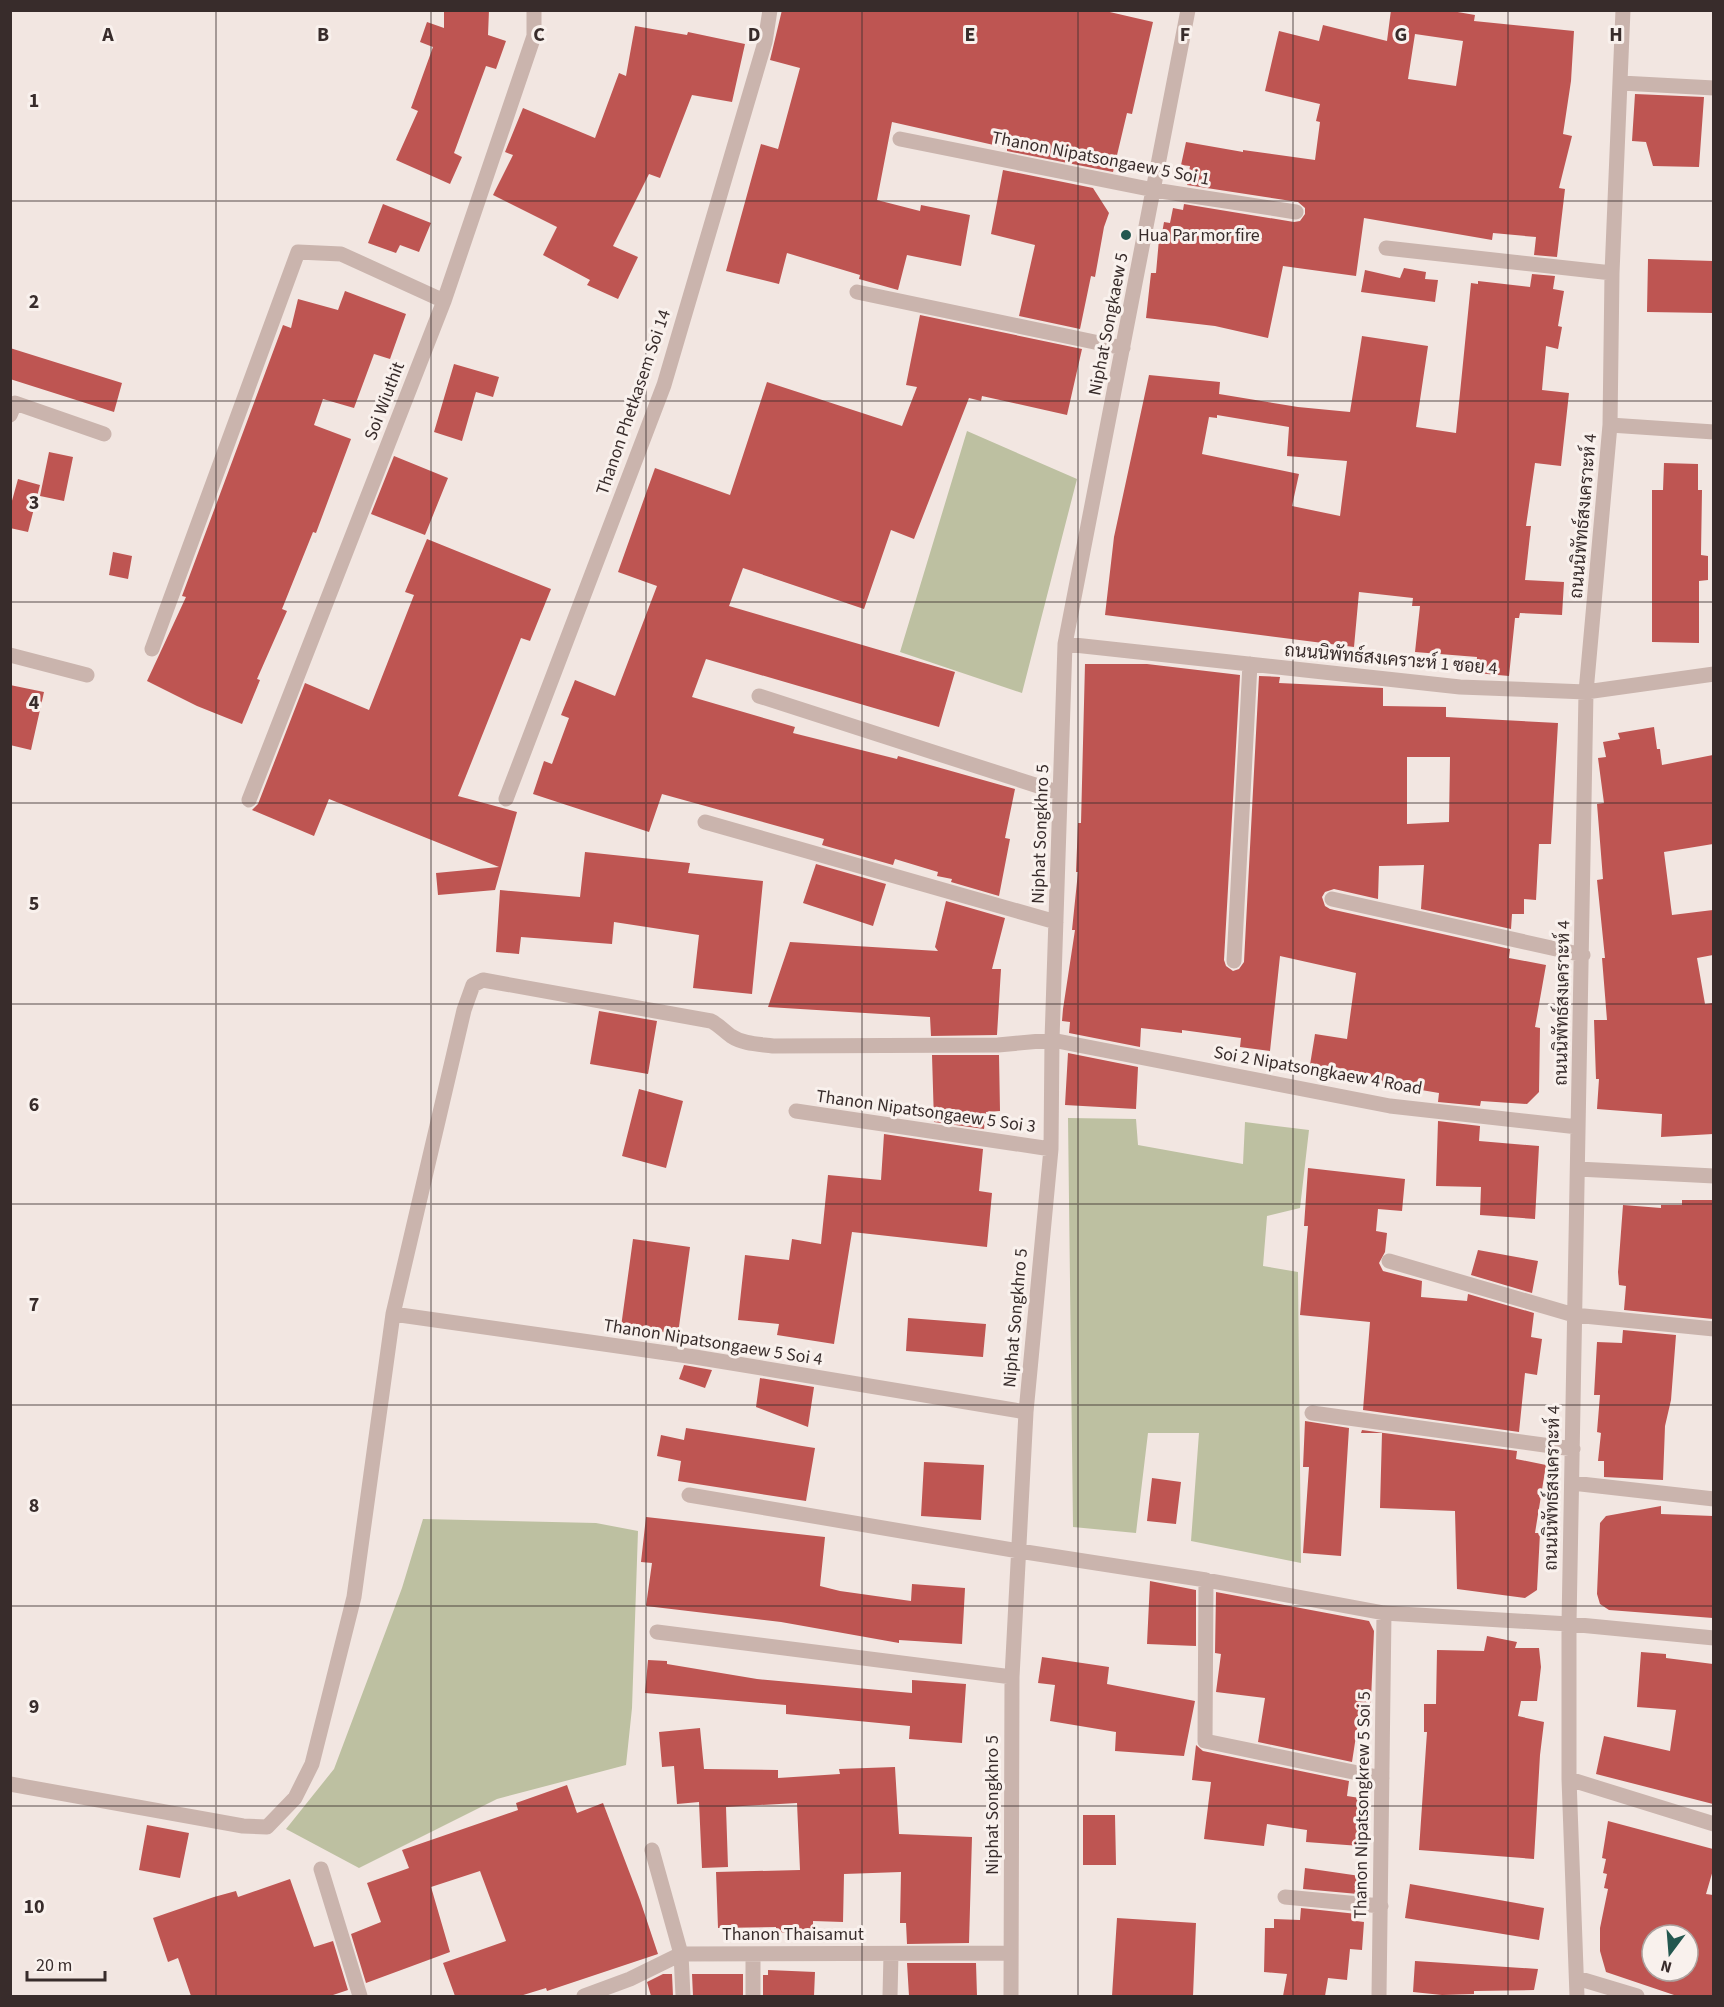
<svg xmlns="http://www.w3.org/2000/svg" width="1724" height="2007" font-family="'Source Sans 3',Sarabun,sans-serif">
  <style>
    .green { fill: #bdc0a1 }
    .building { fill: #be5552; fill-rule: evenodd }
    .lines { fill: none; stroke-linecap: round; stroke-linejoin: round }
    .minor { stroke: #cab4ad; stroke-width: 15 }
    .grid { fill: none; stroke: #382c2b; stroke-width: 1.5; stroke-opacity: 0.55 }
    .poi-dot { fill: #23574f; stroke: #f9f1ed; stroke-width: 2 }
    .labels { text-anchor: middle; stroke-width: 6; stroke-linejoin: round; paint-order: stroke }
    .street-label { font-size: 18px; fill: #382c2b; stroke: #f9f1ed }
    .poi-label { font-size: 18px; fill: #382c2b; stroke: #f9f1ed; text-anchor: start }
    .grid-label { font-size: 20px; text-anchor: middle; font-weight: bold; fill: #382c2b; stroke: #f9f1ed; stroke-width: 6; stroke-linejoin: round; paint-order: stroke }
  </style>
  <rect width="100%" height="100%" fill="#f2e6e1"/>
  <path class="green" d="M967 431 1077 479 1022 693 900 652Z
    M1068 1118 1136 1119 1138 1145 1243 1164 1245 1122 1309 1130 1300 1208 1267 1216 1263 1266 1298 1272 1301 1563 1191 1541 1199 1433H1148L1136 1533 1073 1527Z
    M423 1519 596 1523 638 1531 632 1708 626 1765 497 1799 359 1868 286 1829 334 1769 402 1588Z"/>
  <path class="building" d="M444 10H489L488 35 506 41 496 69 486 66 454 153 462 157 450 184 396 160 418 111 411 108 433 47 420 42 427 22 444 28Z
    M782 10H1101L1153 22 1132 114 1127 113 1113 172 1007 151V148L892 122 877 200 920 211 921 205 970 215 961 266 907 255 898 290 859 279 860 275 787 253 779 284 726 271 761 144 778 149 800 68 770 60Z
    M1391 10H1446L1475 15 1474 21 1574 31 1571 81 1563 134 1572 136 1559 188 1565 189 1557 257 1534 255 1536 237 1493 233 1492 240 1364 218 1356 276 1283 266 1268 338 1215 326 1146 318 1151 273H1156L1159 239H1161L1164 222 1170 223 1173 208 1183 210 1184 204 1294 222 1300 221 1305 214V208L1298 202 1187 185 1190 166 1181 165 1186 142 1243 152V150L1315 160 1320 122 1316 121 1320 104 1265 91 1279 31 1319 41 1323 25 1387 41ZM1415 34 1463 41 1456 86 1408 79Z
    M635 26 687 35 688 32 745 44 732 102 692 95 660 178 649 174 613 246 638 257 618 299 587 285 590 280 543 255 557 227 493 195 513 155 505 152 523 108 595 138 619 73 626 76Z
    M1635 94 1704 97 1699 167 1653 166 1646 142 1632 141Z
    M1003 170 1093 188 1109 213 1104 227 1095 277 1091 276 1080 329 1019 316 1035 245 991 234Z
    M383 204 431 223 419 252 400 245 396 253 368 243Z
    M1648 259 1713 261V313L1647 312Z
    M1404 268 1426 272 1425 279 1438 280 1435 302 1361 292 1365 270 1400 278Z
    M1532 274 1555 276 1553 289 1564 291 1558 326 1562 327 1558 349 1546 346 1542 390 1569 393 1561 466 1535 463 1526 526H1531L1525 580 1564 582 1562 615 1520 613 1519 618H1515L1509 676 1476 673 1477 657 1415 652 1420 606H1412L1413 598 1359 592 1354 647 1105 615 1114 537 1149 375 1220 382 1219 394 1298 407 1350 412 1362 336 1428 346 1416 427 1456 433 1471 283 1478 284V281L1530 287ZM1217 415 1289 427 1287 456 1347 461 1340 516 1292 506 1299 474 1202 454 1209 417 1217 418Z
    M345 291 406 314 390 359 374 354 354 408 323 399 314 425 351 439 316 533 313 532 282 609 287 611 257 679 260 680 242 724 197 706 147 681 186 597 182 596 283 325 291 328 298 299 338 310Z
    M920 315 1082 349 1067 415 982 396 981 401 969 398 914 539 891 530 864 609 743 568 729 606 955 672 939 727 706 659 692 697 795 727 793 733 897 759 898 756 1015 789 1005 838 1010 839 999 896 951 882 952 879 937 876 938 872 895 859 893 865 822 845 824 839 662 794 649 832 533 794 544 761 552 764 569 718 561 715 575 680 615 696 657 586 618 572 655 468 730 495 767 382 902 426 917 387 906 385Z
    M10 348 122 383 114 412 10 379Z
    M454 364 499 377 493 397 476 392 462 441 434 432Z
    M49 452 73 457 64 501 40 496Z
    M394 456 448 478 425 535 371 514Z
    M1664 463 1698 464V490H1702L1701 555 1708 556V580L1699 581V643L1652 642V490H1663Z
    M18 479 40 485 28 532 10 528V508Z
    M427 539 551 589 530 641 521 638 458 796 517 812 495 890 438 895 436 873 499 867 329 799 314 836 252 810 258 804 305 683 369 710 414 595 405 592Z
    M113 552 132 556 128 579 109 575Z
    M1085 664H1147L1240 675 1224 960 1226 966 1233 971 1239 969 1244 962 1259 676 1280 677 1279 683 1383 688V706L1446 707V717L1558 723 1551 844H1539L1536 900 1524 899V914H1512L1511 929 1421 909 1424 865 1379 866 1378 899 1334 889 1325 892 1322 897 1325 906 1330 909 1510 949 1509 958 1546 965 1535 1027 1540 1028 1539 1092 1527 1104 1481 1101 1480 1106 1438 1102 1439 1093 1309 1071 1315 1034 1347 1039 1356 973 1280 956 1270 1051 1240 1047 1241 1038 1182 1030V1033L1141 1028 1140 1047 1069 1033 1070 1022 1062 1021 1063 1009 1075 930H1072L1078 872H1076L1078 823H1081ZM1407 757H1450L1449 822 1407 824Z
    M10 685 44 692 31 750 10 745Z
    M1654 727 1657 749H1660L1662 765 1713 755V844L1664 852 1672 915 1713 910V955L1697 958 1705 1004 1713 1003V1134L1661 1137 1662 1114 1597 1109 1599 1079H1596L1594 1020H1607L1602 958H1605L1597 880 1603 879 1597 804 1604 803 1598 758 1606 757 1603 742 1620 739 1618 733Z
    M585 852 690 863 688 873 763 881 752 994 693 988 699 935 614 922 612 944 521 937 519 954 496 952 500 890 580 897Z
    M816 864 886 884 873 926 803 903Z
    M946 901 1005 918 992 969H1001L997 1035 931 1036 930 1017 768 1007 790 942 938 951 935 947Z
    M599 1011 657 1021 648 1074 590 1064Z
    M1068 1053 1138 1067 1136 1109 1065 1105Z
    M932 1055H999L1000 1111 986 1112 984 1129 934 1122Z
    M639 1089 683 1101 666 1168 622 1156Z
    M1438 1121 1480 1126 1479 1141 1539 1146 1535 1219 1480 1215 1481 1187 1436 1186Z
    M884 1134 983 1149 979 1191 992 1193 987 1247 852 1232 834 1344 777 1335 779 1324 738 1320 745 1255 789 1260 792 1239 821 1244 828 1175 881 1180Z
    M1308 1168 1405 1179 1402 1211 1378 1209 1376 1231 1387 1233 1385 1252 1379 1263 1383 1271 1422 1281 1421 1297 1467 1301 1468 1294 1534 1313 1531 1337 1542 1339 1537 1375 1525 1373 1519 1432 1363 1410 1370 1322 1300 1315 1308 1226H1304Z
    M1682 1200H1712L1713 1319 1624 1310 1626 1286 1619 1285 1618 1272 1623 1205 1661 1208V1205H1682Z
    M633 1239 690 1247 678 1334 621 1327Z
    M1478 1250 1538 1261 1532 1293 1471 1275Z
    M908 1318 986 1324 983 1357 906 1351Z
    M1623 1330 1676 1335 1671 1400 1665 1426 1663 1480 1604 1477V1461H1598L1601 1433 1597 1432 1600 1395H1594L1597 1342 1622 1343Z
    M684 1365 712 1370 705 1388 679 1379Z
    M760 1378 814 1387 808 1427 756 1407Z
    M1305 1421 1349 1428 1341 1556 1303 1553 1309 1467H1303Z
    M686 1428 815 1448 806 1501 678 1481 681 1461 657 1456 661 1435 684 1440Z
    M1362 1430 1517 1451 1516 1459 1546 1465 1535 1533H1540L1537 1590 1525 1598 1457 1589 1455 1511 1380 1508 1382 1433H1361Z
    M924 1462 984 1465 981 1520 921 1516Z
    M1152 1478 1181 1482 1176 1524 1147 1521Z
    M1661 1506V1514L1713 1516V1618L1609 1610 1600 1604 1597 1594 1600 1523 1606 1516Z
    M646 1517 825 1537 820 1586 840 1591 911 1601 912 1584 965 1588 962 1644 899 1640V1643L781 1622 646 1606 652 1563 641 1562Z
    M1150 1581 1196 1590V1646L1147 1644Z
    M1216 1592 1369 1621 1374 1631 1370 1723H1358L1352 1762 1258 1742 1265 1698 1216 1692 1221 1654 1215 1653Z
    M1487 1636 1517 1642 1515 1648H1539L1541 1667 1537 1701H1521L1518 1716 1544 1722 1540 1755 1534 1859 1419 1850 1427 1732H1424V1704H1436L1437 1650 1484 1651Z
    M1641 1652 1666 1654V1658L1713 1664V1804L1596 1774 1604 1736 1670 1751 1676 1710 1637 1707Z
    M1042 1657 1109 1667 1107 1684 1195 1701 1184 1756 1115 1751 1116 1732 1050 1721 1055 1685 1038 1683Z
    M648 1660 667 1661V1664L757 1679 912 1693V1680L966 1684 962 1743 909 1739 910 1726 786 1714V1705L645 1693Z
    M700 1728 704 1769 778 1770V1778L840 1774 839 1769 895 1767 899 1834 972 1837 969 1943 907 1944 906 1923H900L901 1872 844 1874 843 1922 813 1921V1934L776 1932V1927L718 1928 716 1872 800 1870 797 1803 726 1807 728 1867 702 1868 699 1802 677 1804 674 1766 662 1767 659 1732Z
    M1196 1745 1203 1751 1349 1781 1347 1796 1366 1799 1360 1846 1306 1842 1307 1830 1267 1824 1264 1846 1204 1839 1211 1782 1192 1780Z
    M567 1785 577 1813 603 1803 640 1900 658 1954 547 1991 546 1988 520 1996H455L443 1963 506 1941 480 1871 431 1887 450 1952 366 1983 351 1934 381 1922 367 1883 409 1868 402 1850 518 1810 516 1803Z
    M1083 1815H1115L1116 1865H1083Z
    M1608 1821 1713 1849V1870L1706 1894 1713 1895V1996H1677L1606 1972 1600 1951V1928L1608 1889 1604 1888 1607 1874 1603 1873 1606 1859 1602 1858ZM1652 1935H1688V1971H1652Z
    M147 1825 189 1833 180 1878 139 1870Z
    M1305 1868 1360 1876 1358 1894 1303 1889Z
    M290 1879 314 1947 333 1941 348 1990 330 1996H191L178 1958 168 1962 153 1918 214 1897 236 1891 238 1897Z
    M1410 1884 1544 1908 1539 1940 1405 1918Z
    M1301 1908 1357 1914 1356 1921 1364 1922 1362 1950 1350 1949 1347 1980 1328 1978 1325 1996H1283L1287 1974 1264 1972 1265 1928H1274V1919L1300 1920Z
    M1117 1918 1196 1923 1193 1996H1112Z
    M1415 1961 1538 1969 1534 1990 1474 1991V1994L1442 1995 1413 1992Z
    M907 1963H976L977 1996H909Z
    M768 1970 815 1972 814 1996H763V1975H768Z
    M663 1974H672L673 1996H651L647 1982Z
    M692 1974H743V1996H693Z"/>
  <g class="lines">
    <path class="minor" d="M1621 83 1714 88
      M900 139 1154 190 1296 212
      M1386 248 1612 273
      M857 292 1123 348
      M10 415 15 403 104 434
      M1610 425 1714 432
      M1065 644 1460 687 1586 692 1714 674
      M152 649 298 252 341 254 444 301
      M10 655 87 675
      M759 696 1060 793
      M506 799 664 385 765 42 770 10
      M249 800 444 301 534 36V10
      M705 822 1056 922
      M1332 899 1583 955
      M1234 961 1250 664
      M796 1111 1051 1149
      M1578 1169 1714 1176
      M1389 1261 1574 1315 1714 1329
      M393 1314 695 1357 1026 1412
      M1312 1413 1573 1449
      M1572 1483 1714 1499
      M689 1495 1019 1551 1206 1580 1384 1613 1569 1624 1714 1638
      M1206 1580 1205 1741 1382 1778
      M657 1632 1012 1677
      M1569 1779 1714 1824
      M10 1784 243 1826 267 1827 295 1798 312 1764 354 1597 393 1314 464 1010 473 985 483 980 711 1021C719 1025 724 1031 731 1036 743 1044 759 1044 773 1046L998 1045 1052 1040 1390 1106 1578 1127
      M652 1850 681 1954 683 1996
      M321 1869 360 1996
      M1285 1897 1381 1906
      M1577 1978 1637 1996
      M584 1996 630 1979 681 1954 1011 1953
      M753 1996V1954
      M890 1996 891 1954
      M1011 1996 1012 1677 1026 1412 1051 1149 1052 1040 1065 644 1188 10
      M1379 1996 1384 1613
      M1577 1996 1569 1779V1624L1586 692 1610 425 1612 273 1623 10"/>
  </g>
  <path class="grid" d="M216 10V1996M431 10V1996M646 10V1996M862 10V1996M1078 10V1996M1293 10V1996M1508 10V1996M10 201H1714M10 401H1714M10 602H1714M10 803H1714M10 1004H1714M10 1204H1714M10 1405H1714M10 1606H1714M10 1806H1714"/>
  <circle class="poi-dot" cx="1126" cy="235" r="6"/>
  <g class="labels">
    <g class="street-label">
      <text transform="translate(1101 158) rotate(11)" y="6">Thanon Nipatsongaew 5 Soi 1</text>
      <text transform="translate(1108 324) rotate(-79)" y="6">Niphat Songkaew 5</text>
      <text transform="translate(384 401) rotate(-69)" y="6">Soi Wiuthit</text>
      <text transform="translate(633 402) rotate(-71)" y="6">Thanon Phetkasem Soi 14</text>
      <text transform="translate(1583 516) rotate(-85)" y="6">ถนนนิพัทธ์สงเคราะห์ 4</text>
      <text transform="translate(1391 659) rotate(5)" y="6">ถนนนิพัทธ์สงเคราะห์ 1 ซอย 4</text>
      <text transform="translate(1040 834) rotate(-88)" y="6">Niphat Songkhro 5</text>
      <text transform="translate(1562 1003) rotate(-89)" y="6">ถนนนิพัทธ์สงเคราะห์ 4</text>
      <text transform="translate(1318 1070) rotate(10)" y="6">Soi 2 Nipatsongkaew 4 Road</text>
      <text transform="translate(926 1111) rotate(8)" y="6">Thanon Nipatsongaew 5 Soi 3</text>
      <text transform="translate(1015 1318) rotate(-85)" y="6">Niphat Songkhro 5</text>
      <text transform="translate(713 1342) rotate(9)" y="6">Thanon Nipatsongaew 5 Soi 4</text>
      <text transform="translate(1552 1488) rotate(-89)" y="6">ถนนนิพัทธ์สงเคราะห์ 4</text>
      <text transform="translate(992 1805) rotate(-90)" y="6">Niphat Songkhro 5</text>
      <text transform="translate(1362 1805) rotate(-89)" y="6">Thanon Nipatsongkrew 5 Soi 5</text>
      <text x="793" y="1940">Thanon Thaisamut</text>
    </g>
    <g class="poi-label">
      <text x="1138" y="241">Hua Par mor fire</text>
    </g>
  </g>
  <g class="grid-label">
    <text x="108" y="41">A</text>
    <text x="323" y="41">B</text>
    <text x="539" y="41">C</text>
    <text x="754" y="41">D</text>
    <text x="970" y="41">E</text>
    <text x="1185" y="41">F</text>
    <text x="1401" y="41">G</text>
    <text x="1616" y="41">H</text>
    <text x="34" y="107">1</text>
    <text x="34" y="308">2</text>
    <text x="34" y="509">3</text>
    <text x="34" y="709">4</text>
    <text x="34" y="910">5</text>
    <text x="34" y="1111">6</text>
    <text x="34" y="1311">7</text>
    <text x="34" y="1512">8</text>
    <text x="34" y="1713">9</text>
    <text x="34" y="1913">10</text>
  </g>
  <rect width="1724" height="2007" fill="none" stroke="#382c2b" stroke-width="24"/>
  <g transform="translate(1670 1953) rotate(196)"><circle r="28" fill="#f9f1ed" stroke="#aca29f" stroke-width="1.5"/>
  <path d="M0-4.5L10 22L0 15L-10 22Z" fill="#23574f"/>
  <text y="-9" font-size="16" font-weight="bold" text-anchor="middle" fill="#382c2b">N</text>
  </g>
  <path d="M27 1971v9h78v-9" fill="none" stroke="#382c2b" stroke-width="3"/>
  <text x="36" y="1971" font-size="18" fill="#382c2b" stroke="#f9f1ed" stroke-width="4.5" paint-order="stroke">20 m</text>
</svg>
